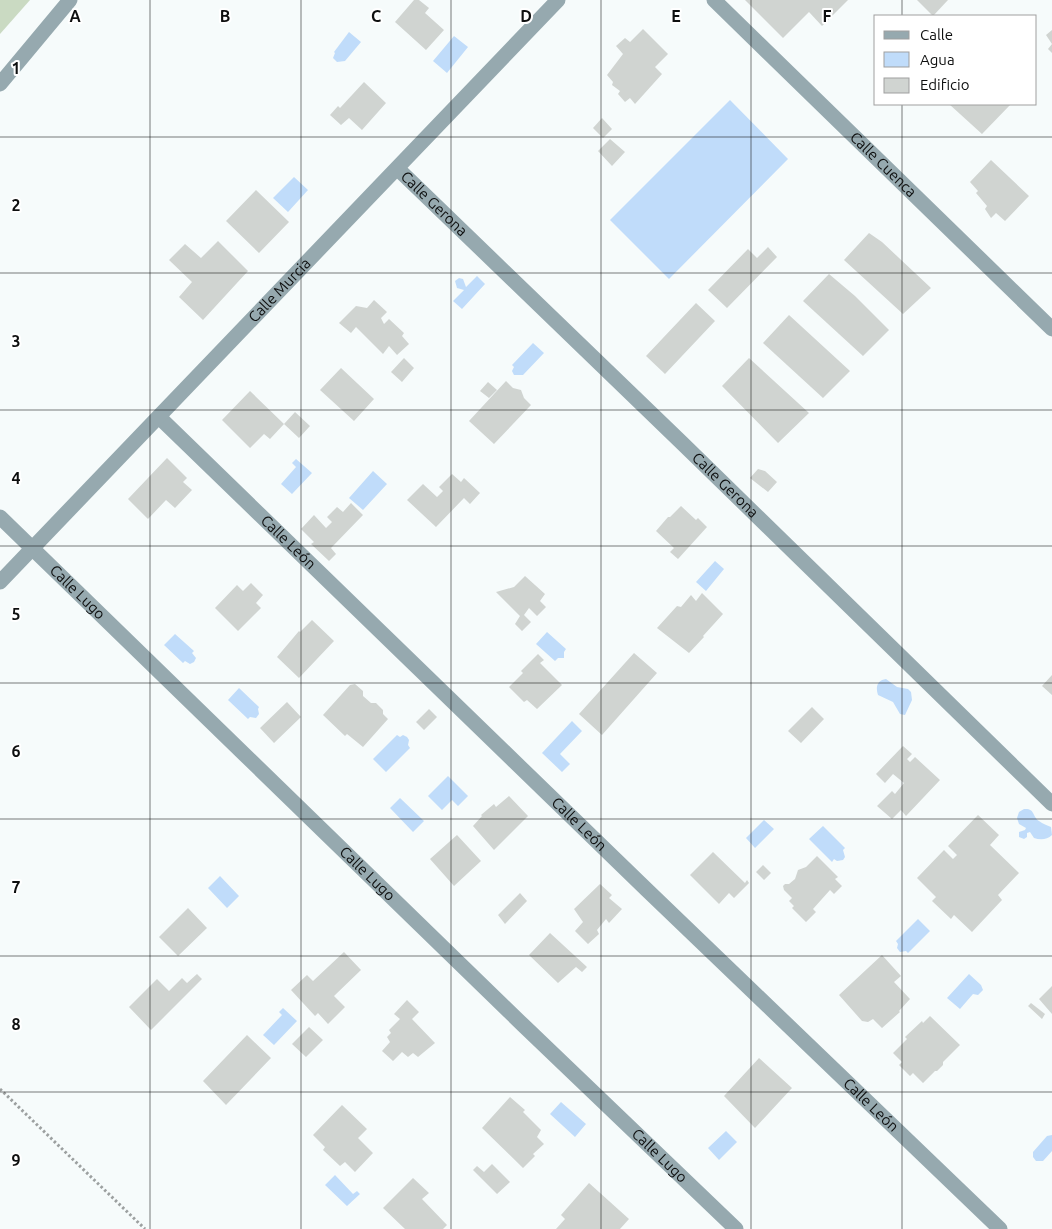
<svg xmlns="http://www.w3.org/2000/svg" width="1052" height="1229" font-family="Ubuntu,sans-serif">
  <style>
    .green { fill: #cadac2 }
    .water { fill: #c0dcfa }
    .building { fill: #d0d4d1 }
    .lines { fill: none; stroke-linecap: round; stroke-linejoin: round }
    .path { stroke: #9ca0a0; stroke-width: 3; stroke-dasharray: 2.5 2.5; stroke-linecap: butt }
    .minor { stroke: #96a9af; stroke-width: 15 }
    .grid { fill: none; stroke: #0e0f0f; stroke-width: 1; stroke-opacity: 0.55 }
    .labels { text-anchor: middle; stroke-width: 4; stroke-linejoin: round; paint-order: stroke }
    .street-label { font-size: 15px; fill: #0e0f0f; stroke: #fff }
    .grid-label { font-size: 16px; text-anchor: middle; font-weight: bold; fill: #0e0f0f; stroke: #fff; stroke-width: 4; stroke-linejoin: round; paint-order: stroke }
  </style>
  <rect width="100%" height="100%" fill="#f6fbfb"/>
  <path class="green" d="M0 0H30L0 34Z"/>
  <path class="water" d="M349 32 361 42 345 61 337 62 333 58 335 53 334 52Z
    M454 36 468 47 447 73 433 61Z
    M730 100 788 159 669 279 610 220Z
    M294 177 308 190 288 212 273 198Z
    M477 276 485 284 462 309 453 301 464 290 457 288 455 281 459 278 463 279 466 287Z
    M533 343 544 353 523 375H514L512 371 514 367 512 365Z
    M296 459 312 473 292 494 281 484 296 467 292 463Z
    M373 471 387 484 363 510 349 498Z
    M715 561 724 569 706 591 696 582Z
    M547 632 566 649 564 652V658H558L555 661 536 644Z
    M175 634 194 651 192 653 196 658 194 662 190 664 185 661 183 663 164 645Z
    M886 679 897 687 908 689 911 692 912 700 905 715 900 714 893 702 878 695C875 686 878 680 886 679Z
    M239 688 259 707 258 709 259 714 256 718 250 717 248 719 228 700Z
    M572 721 582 731 560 754 570 764 562 772 542 753Z
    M397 735 400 737 403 735 407 737 409 740 408 745 410 748 386 772 373 759Z
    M448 776 468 796 458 806 452 800 442 810 428 796Z
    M400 798 424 821 413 832 390 808Z
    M1024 809C1035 808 1032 816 1039 821 1043 824 1047 825 1051 827L1052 835C1047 840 1040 840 1034 838L1030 832 1027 833V837L1024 839 1019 837V832L1025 830 1026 828 1019 824 1017 818 1019 812Z
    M764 820 774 829 755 848 746 838Z
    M823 826 845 848 843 850 845 857 843 860 837 861 834 859 832 862 809 839Z
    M220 876 239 896 227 908 208 888Z
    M918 919 930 931 908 953 906 951 900 952 897 948 898 944 896 941Z
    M969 974 981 985 983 990 978 995 973 994 960 1009 947 998Z
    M283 1008 297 1021 274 1045 263 1035 282 1015 279 1012Z
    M561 1102 586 1124 575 1137 550 1114Z
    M726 1131 737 1142 719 1160 708 1148Z
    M1052 1135V1151L1043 1161H1036L1033 1157V1152L1047 1136Z
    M335 1175 353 1194 357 1191 360 1194 347 1206 325 1185Z"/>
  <path class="building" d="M414 0H419L429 8 425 13 444 30 426 50 395 22Z
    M745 0H848L822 26 809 12 783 38Z
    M917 0H948L933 16Z
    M643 29 668 54 655 67 662 74 635 104 630 98 625 102 618 94 620 91 612 85 613 82 607 75 623 54 616 46 625 38 630 42Z
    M1052 30V53L1048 49 1052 44 1046 35Z
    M364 82 386 103 362 130 349 118 341 125 330 115 338 106 340 108Z
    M949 104H1011L982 134Z
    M602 118 612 129 603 138 593 128Z
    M610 139 625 152 612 166 598 151Z
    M991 160 1029 196 1005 221 996 213 991 218 985 209 987 206 976 193 978 191 970 182Z
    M256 190 289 222 259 253 226 221Z
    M869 233 882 242 931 288 903 314 844 260Z
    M218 241 248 271 203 320 179 297 192 282 169 260 185 244 201 258Z
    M768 247 777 257 727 308 708 290 748 249 757 258Z
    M829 274 855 296 889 330 863 356 803 301Z
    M374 300 387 312 381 318 384 324 389 319 404 333 402 336 409 344 397 355 389 346 383 354 356 327 351 333 339 323 356 306 367 308Z
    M696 303 715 321 665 374 646 356Z
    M789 315 850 371 823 398 763 343Z
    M404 358 414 368 402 382 391 372Z
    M749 358 809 413 778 443 722 386Z
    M341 368 374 399 354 421 320 390Z
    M506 381 513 388 521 390 524 398 531 405 494 444 469 421Z
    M488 382 497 390 489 398 480 391Z
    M250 391 284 424 295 412 310 426 299 438 284 424 270 439 264 434 250 448 222 420Z
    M167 458 187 478 183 482 192 490 175 508 166 500 148 519 128 499Z
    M758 469 765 471 777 482 768 492 750 478Z
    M452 474 461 482 464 478 480 493 470 504 464 498 436 527 407 500 423 484 437 497 443 491 439 487Z
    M351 503 363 515 331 548 336 554 329 561 311 544 314 542 301 529 314 515 326 528 332 522 327 517 337 507 343 512Z
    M681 506 696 520 698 518 707 527 678 559 670 552 674 548 656 531 668 517H670Z
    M525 576 545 594 540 601 546 607 537 616 529 608 524 615 531 622 522 631 515 624 520 616 496 592 514 587Z
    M251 583 263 595 256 603 261 608 238 631 215 608 237 585 243 591Z
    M702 593 723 614 703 636 704 637 689 653 657 628 677 606 681 607 691 595 696 601Z
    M312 620 334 641 299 678 277 657 299 631 300 632Z
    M634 653 657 673 602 735 579 714Z
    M538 654 544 660 540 663 562 685 537 709 527 700 524 702 509 687 523 673 521 671Z
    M1052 675V695L1042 686Z
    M355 684 363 691V696L371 703H376L383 710V714L388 719 363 747 347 734 345 736 323 715 350 685Z
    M287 702 301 717 274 743 260 728Z
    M812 707 824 719 801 743 788 731Z
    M429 709 437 717 424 730 416 722Z
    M903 746 912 754 907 759 910 762 915 757 940 780 906 816 901 810 892 819 877 806 892 791 895 794 904 783 893 774 885 783 876 774Z
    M509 796 528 816 494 850 473 826 482 816 481 815 494 804 496 807Z
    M978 815 999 835 990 845 1019 873 998 895 1002 900 972 932 954 915 951 919 932 901 936 897 917 878 944 850 953 859 957 855 948 846Z
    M457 835 481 861 454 886 430 859Z
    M713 852 745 883 747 880 749 883 734 898 729 893 719 904 690 875Z
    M817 856 838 877 835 879 842 886 834 894 830 890 813 909 816 912 806 922 792 908 794 906 789 901 792 898 784 890 783 886 785 884H789L795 879 798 870 806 867Z
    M763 865 771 873 764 880 756 872Z
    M600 884 612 895 609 898 622 909 609 923 606 919 597 930 599 934 588 944 575 931 583 922 574 909Z
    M520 893 527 901 505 924 498 915Z
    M188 908 207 928 178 956 159 937Z
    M550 933 587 967 582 972 576 967 558 983 529 955Z
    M344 952 361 970 334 996 345 1007 328 1024 318 1013 315 1016 291 990 307 975 313 981Z
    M882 955 901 976 894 982 910 999 899 1011 900 1012 882 1028 873 1019 868 1022 862 1021 839 995Z
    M197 974 202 979 151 1030 129 1007 157 979 169 991 182 978 187 983Z
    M1052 986V1014L1039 999Z
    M407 1000 419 1012 412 1019 435 1043 418 1057 413 1053 408 1057 402 1052 393 1061 382 1051 390 1042 387 1037 391 1033 389 1030 400 1019 394 1014Z
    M1031 1003 1045 1014 1042 1019 1028 1006Z
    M930 1016 960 1045 943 1062V1065L937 1071H935L923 1083 913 1073 910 1076 899 1065 902 1062 893 1053 907 1039 905 1037 922 1021 923 1023Z
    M309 1027 323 1040 306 1057 292 1044Z
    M247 1035 271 1058 226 1105 203 1081Z
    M759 1058 792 1088 755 1128 724 1096Z
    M510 1097 525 1110 523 1112 541 1130 537 1137 544 1144 533 1154 535 1156 523 1168 482 1128Z
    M342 1105 367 1129 358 1138 373 1153 355 1172 345 1162 340 1166 323 1150 325 1147 313 1135Z
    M492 1164 510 1182 497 1194 473 1170 477 1166 484 1172Z
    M413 1178 429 1193 422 1199 447 1225 443 1229H405L383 1208Z
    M589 1183 629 1219 620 1229H556L565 1219 561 1215Z"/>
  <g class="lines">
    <path class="path" d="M0 1089 145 1229"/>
    <g class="minor">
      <path id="s1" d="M714 0 1052 329"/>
      <path d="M0 84 70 0"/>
      <path id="s2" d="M398 169 682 443 1052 804"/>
      <path id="s3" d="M159 417 647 890 1000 1229"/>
      <path id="s4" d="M0 517 523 1025 736 1229"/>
      <path id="s5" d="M0 582 558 0"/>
    </g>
  </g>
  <path class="grid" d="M150 0V1229M301 0V1229M451 0V1229M601 0V1229M751 0V1229M902 0V16M902 104V1229M0 137H1052M0 273H1052M0 410H1052M0 546H1052M0 683H1052M0 819H1052M0 956H1052M0 1092H1052"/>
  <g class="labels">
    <g class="street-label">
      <text dy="5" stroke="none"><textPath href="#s1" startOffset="236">Calle Cuenca</textPath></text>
      <text dy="5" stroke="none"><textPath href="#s2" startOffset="50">Calle Gerona</textPath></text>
      <text dy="5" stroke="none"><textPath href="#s5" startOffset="404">Calle Murcia</textPath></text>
      <text dy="5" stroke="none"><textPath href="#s2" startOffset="455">Calle Gerona</textPath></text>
      <text dy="5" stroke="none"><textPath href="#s3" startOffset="180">Calle León</textPath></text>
      <text dy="5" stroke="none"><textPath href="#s4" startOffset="108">Calle Lugo</textPath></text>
      <text dy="5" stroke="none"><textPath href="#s3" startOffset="585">Calle León</textPath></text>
      <text dy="5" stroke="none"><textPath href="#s4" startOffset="512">Calle Lugo</textPath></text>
      <text dy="5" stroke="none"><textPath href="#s3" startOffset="990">Calle León</textPath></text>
      <text dy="5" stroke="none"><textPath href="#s4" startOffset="918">Calle Lugo</textPath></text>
    </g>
  </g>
  <g class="grid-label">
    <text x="75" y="22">A</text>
    <text x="225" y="22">B</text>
    <text x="376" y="22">C</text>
    <text x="526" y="22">D</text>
    <text x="676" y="22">E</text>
    <text x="827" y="22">F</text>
    <text x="16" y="74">1</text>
    <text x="16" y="211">2</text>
    <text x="16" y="347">3</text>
    <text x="16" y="484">4</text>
    <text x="16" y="620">5</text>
    <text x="16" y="757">6</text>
    <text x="16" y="893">7</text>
    <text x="16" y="1030">8</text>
    <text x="16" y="1166">9</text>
  </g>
  <rect x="874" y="15" width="162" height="90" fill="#ffffff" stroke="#9f9f9f"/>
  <rect x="884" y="31" width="25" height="8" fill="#96a9af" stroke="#9f9f9f"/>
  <text x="920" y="40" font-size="15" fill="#0e0f0f">Calle</text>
  <rect x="884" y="52" width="25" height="15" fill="#c0dcfa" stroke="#9f9f9f"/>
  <text x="920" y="65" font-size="15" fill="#0e0f0f">Agua</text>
  <rect x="884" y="78" width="25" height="15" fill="#d0d4d1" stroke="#9f9f9f"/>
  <text x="920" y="90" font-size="15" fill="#0e0f0f">Edificio</text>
</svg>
